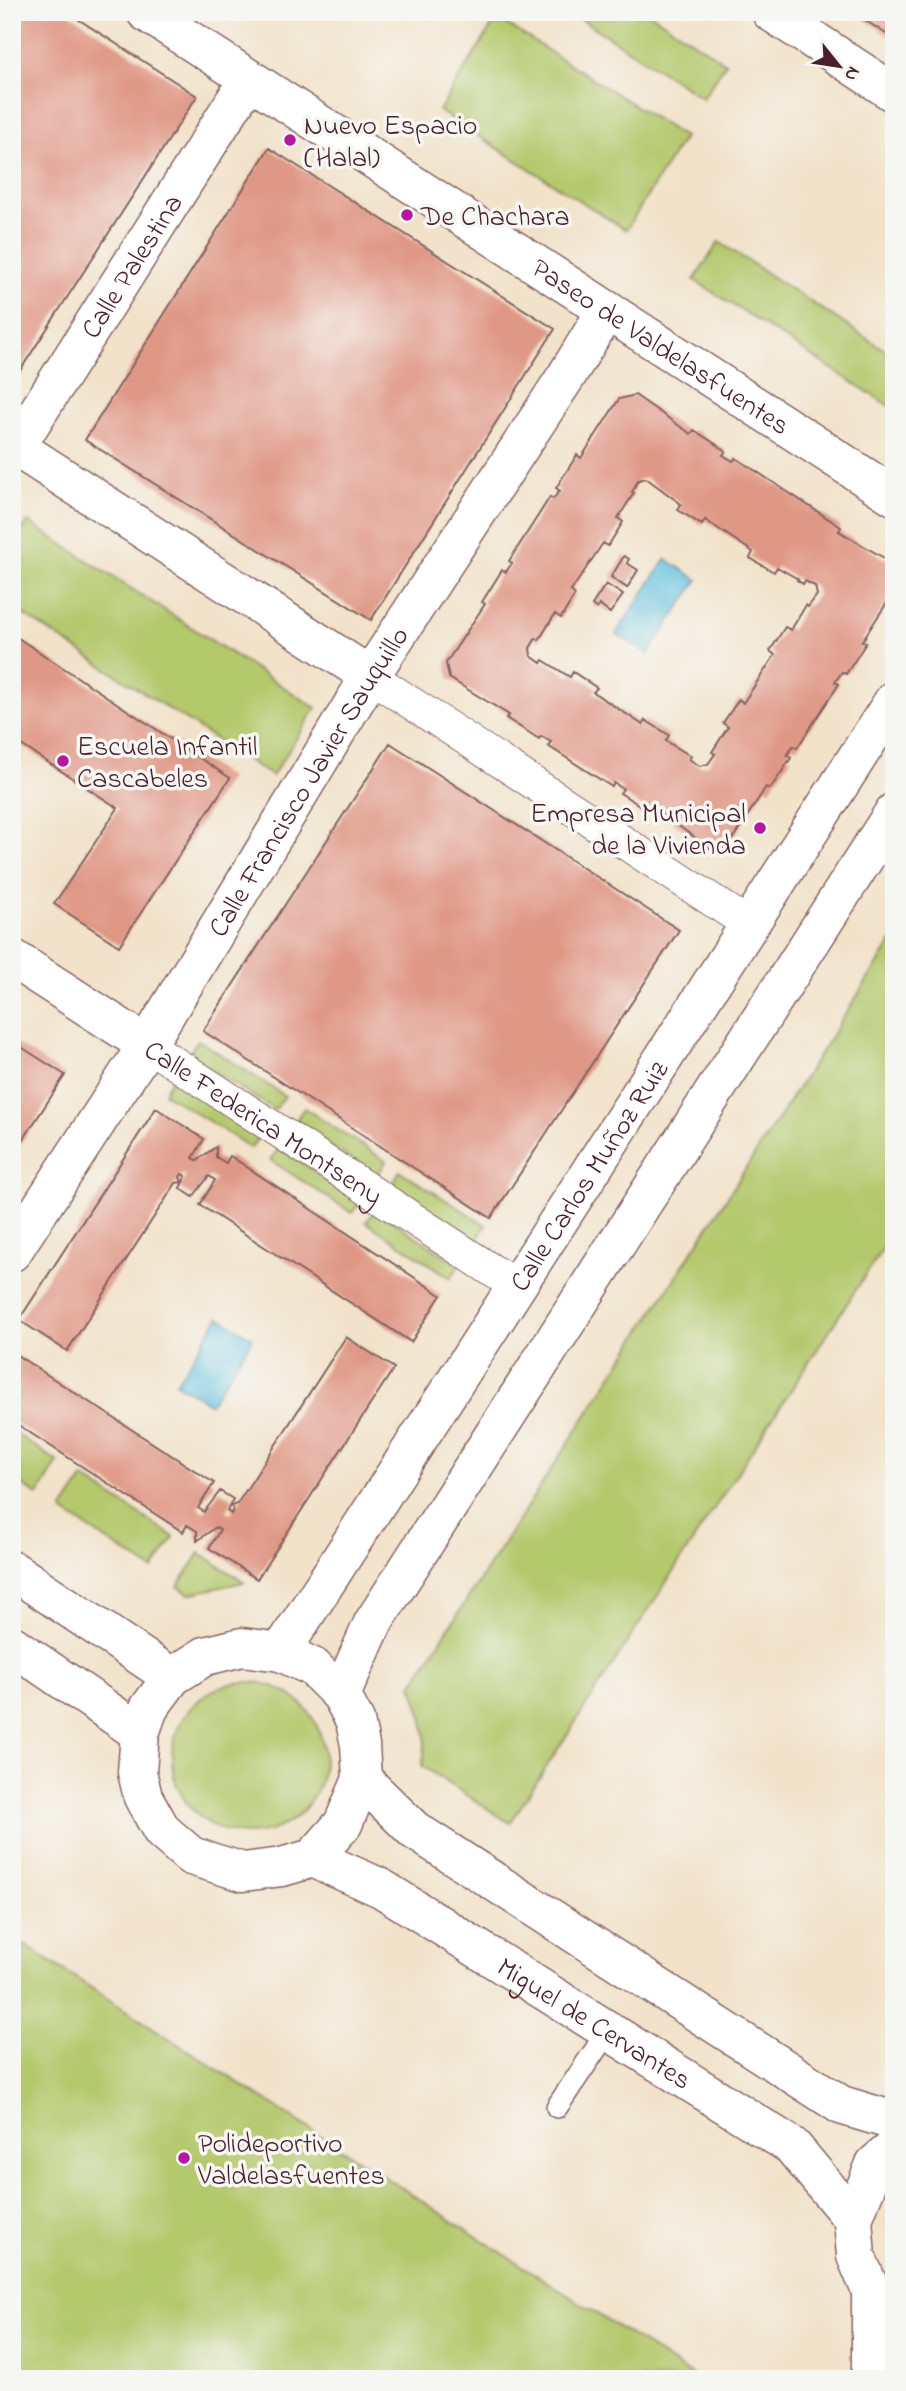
<svg xmlns="http://www.w3.org/2000/svg" width="906" height="2391" font-family="'Indie Flower',sans-serif">
  <style>
    .green { fill: #b4c86c; stroke: #7f744c; stroke-width: 2 }
    .water { fill: #60c0de; stroke: #557084; stroke-width: 2 }
    .building { fill: #e09886; fill-rule: evenodd }
    .lines { fill: none; stroke-linecap: round; stroke-linejoin: round }
    .service-casing { stroke: #856362; stroke-width: 24 }
    .pedestrian-casing { stroke: #856362; stroke-width: 34 }
    .minor-casing { stroke: #856362; stroke-width: 41 }
    .service { stroke: #fff; stroke-width: 21 }
    .pedestrian { stroke: #fff; stroke-width: 32 }
    .minor { stroke: #fff; stroke-width: 38 }
    .poi-dot { fill: #b5179e; stroke: #f6f6f2; stroke-width: 2.5 }
    .labels { text-anchor: middle; stroke-width: 7; stroke-linejoin: round; paint-order: stroke }
    .poi-label { font-size: 28px; fill: #4a1f2b; stroke: #f6f6f2; text-anchor: start }
    .street-label { font-size: 28px; fill: #4a1f2b; stroke: #f6f6f2 }
  </style>
  <rect width="100%" height="100%" fill="#f6f6f2"/>
  <filter id="ink" filterUnits="userSpaceOnUse"><feTurbulence type="fractalNoise" baseFrequency=".0143" numOctaves="2"/><feDisplacementMap in="SourceGraphic" scale="14" xChannelSelector="R" yChannelSelector="G"/><feConvolveMatrix kernelMatrix="1 2 1 2 8 2 1 2 1" color-interpolation-filters="sRGB"/></filter>
  <filter id="wash" filterUnits="userSpaceOnUse"><feTurbulence type="fractalNoise" baseFrequency=".00686" numOctaves="4" result="noise"/><feDisplacementMap in="SourceGraphic" scale="28" xChannelSelector="R" yChannelSelector="G"/><feGaussianBlur stdDeviation="1.57" result="paint"/><feColorMatrix in="noise" values="0 0 0 0 0 0 0 0 0 0 0 0 0 0 0 0 0 1.4 0 .05"/><feComposite in="paint" operator="in"/></filter>
  <g filter="url(#wash)">
    <rect width="100%" height="100%" fill="#f2e2c9"/>
    <path class="green" d="M570 12H648L726 63 703 98Z
      M497 18 684 137 626 230 439 111Z
      M719 242 894 356V409L694 280Z
      M28 522 316 708 272 776 12 607V546Z
      M894 939V1231L510 1823 422 1766C430 1733 422 1715 412 1685Z
      M198 1040 285 1096 275 1110 188 1055Z
      M172 1078 260 1135 251 1148 164 1093Z
      M304 1108 386 1161 377 1176 294 1123Z
      M279 1148 361 1201 352 1213 270 1160Z
      M400 1171 486 1225 476 1241 391 1186Z
      M376 1210 459 1265 451 1278 366 1222Z
      M12 1431 58 1462 38 1495 12 1479Z
      M84 1478 174 1537 153 1570 62 1511Z
      M200 1553 244 1582 189 1594 178 1586Z
      M172 1758a76 76 0 1 1 152 0a76 76 0 1 1-152 0Z
      M12 1937 698 2379H12Z"/>
    <path class="water" d="M666 559 698 580 648 654 616 634Z
      M219 1317 253 1338 210 1404 176 1383Z"/>
    <g id="blocks">
      <path class="building" d="M12 12H67L197 96 12 383Z
        M867 12H894V39L863 19Z
        M269 148 555 329 371 620 85 440Z
        M635 395 691 434 694 430 726 451 723 455 733 461 736 458 841 527 839 531 894 564V592L862 641 866 643 846 674 842 672 835 682 839 684 797 748 793 746 787 755 791 758 770 789 766 787 728 846 714 851 656 810 654 814 620 793 623 789 614 783 612 787 548 746 551 742 541 736 539 739 506 718 509 715 449 678 446 663 485 604 482 602 502 570 506 572 512 563 509 561 550 497 553 499 560 491 556 488 577 455 581 458 619 399ZM646 478 681 504 678 510 702 525 705 520 753 552 750 558 774 572 777 567 798 579 797 580 803 584 805 581 815 586 817 595 808 607 806 605 791 630 785 627 770 651 775 655 743 703 739 699 723 723 728 727 712 752 715 754 708 764 700 766 689 759 691 756 666 741 669 735 645 720 643 725 593 692 597 688 573 672 570 677 543 660 541 663 531 656 530 648 536 638 539 640 555 614 561 618 575 595 571 591 603 543 608 546 623 522 618 518 634 493 632 492 638 480Z
        M624 556 629 559 627 563 638 570 627 588 611 577Z
        M606 584 623 595 610 613 599 605 597 609 592 605Z
        M12 634 230 778 119 946 54 904 118 808 12 739Z
        M390 743 679 930 491 1218 203 1031Z
        M12 1041 65 1075 12 1157Z
        M156 1108 204 1139 193 1158 197 1160 216 1147V1157L226 1163 230 1156 441 1295 411 1342 200 1205 215 1180 209 1176 193 1197 180 1188 186 1176 182 1174 180 1177 182 1182 176 1183 67 1351 19 1320Z
        M346 1337 394 1368 257 1579 209 1548 220 1530 216 1527 197 1541V1531L187 1525 183 1532 12 1421V1352L214 1483 198 1508 204 1512 220 1491 233 1499 227 1511 231 1514 233 1510 231 1506 237 1504Z"/>
    </g>
  </g>
  <g filter="url(#ink)">
    <use href="#blocks" fill-opacity="0" stroke="#856362" stroke-width="2"/>
    <g class="lines">
      <defs>
        <path id="service" d="M557 2107 608 2031"/>
        <g id="pedestrian">
          <path d="M370 676 750 925"/>
          <path id="s1" d="M147 1045 516 1286"/>
        </g>
        <g id="minor">
          <path id="s2" d="M146 12 894 496"/>
          <path d="M771 12 894 93"/>
          <path d="M16 447 370 676"/>
          <path id="s3" d="M12 453 249 79"/>
          <path d="M12 958 147 1045"/>
          <path id="s4" d="M12 1252 147 1045 370 676 567 375 606 311"/>
          <path d="M12 1570 172 1677"/>
          <path d="M12 1645 140 1733"/>
          <path d="M242 1647 281 1652 313 1667 341 1695 355 1721 360 1745 362 1779 343 1824 313 1858 282 1867 243 1872 191 1856 162 1831 143 1797 137 1772 140 1733 149 1708 172 1677 205 1656Z"/>
          <path id="s5" d="M281 1652 894 700"/>
          <path d="M341 1695 373 1623 894 812"/>
          <path d="M362 1779 414 1830 841 2105 894 2121"/>
          <path id="s6" d="M313 1858 381 1888 792 2146 853 2219"/>
          <path d="M894 2148 875 2164 853 2219 856 2256 871 2291 894 2315"/>
          <path d="M871 2379V2291"/>
        </g>
      </defs>
      <use href="#service" class="service-casing"/>
      <use href="#pedestrian" class="pedestrian-casing"/>
      <use href="#minor" class="minor-casing"/>
      <use href="#service" class="service"/>
      <use href="#pedestrian" class="pedestrian"/>
      <use href="#minor" class="minor"/>
    </g>
  </g>
  <g class="poi-dot">
    <circle cx="290" cy="140" r="7"/>
    <circle cx="407" cy="215" r="7"/>
    <circle cx="63" cy="761" r="7"/>
    <circle cx="760" cy="828" r="7"/>
    <circle cx="184" cy="2158" r="7"/>
  </g>
  <g class="labels">
    <g class="poi-label">
      <text x="304" y="134">Nuevo Espacio<tspan x="304" dy="32">(Halal)</tspan></text>
      <text x="421" y="225">De Chachara</text>
      <text x="77" y="755">Escuela Infantil<tspan x="77" dy="32">Cascabeles</tspan></text>
      <text x="746" y="822" text-anchor="end">Empresa Municipal<tspan x="746" dy="32">de la Vivienda</tspan></text>
      <text x="198" y="2152">Polideportivo<tspan x="198" dy="32">Valdelasfuentes</tspan></text>
    </g>
    <g class="street-label">
      <text dy="10" stroke="none"><textPath href="#s3" startOffset="222">Calle Palestina</textPath></text>
      <text dy="10" stroke="none"><textPath href="#s2" startOffset="614">Paseo de Valdelasfuentes</textPath></text>
      <text dy="10" stroke="none"><textPath href="#s4" startOffset="556">Calle Francisco Javier Sauquillo</textPath></text>
      <text dy="10" stroke="none"><textPath href="#s1" startOffset="140">Calle Federica Montseny</textPath></text>
      <text dy="10" stroke="none"><textPath href="#s5" startOffset="567">Calle Carlos Muñoz Ruiz</textPath></text>
      <text dy="10" stroke="none"><textPath href="#s6" startOffset="327">Miguel de Cervantes</textPath></text>
    </g>
  </g>
  <rect width="906" height="2391" fill="none" stroke="#f6f6f2" stroke-width="42"/>
  <g transform="translate(839 66) rotate(120)" stroke="#f6f6f2" stroke-width="5" paint-order="stroke">
  <path d="M0-5L12 26L0 18L-12 26Z" fill="#4a1f2b"/>
  <text y="-10" font-size="19" font-weight="bold" text-anchor="middle" fill="#4a1f2b">N</text>
  </g>
</svg>
